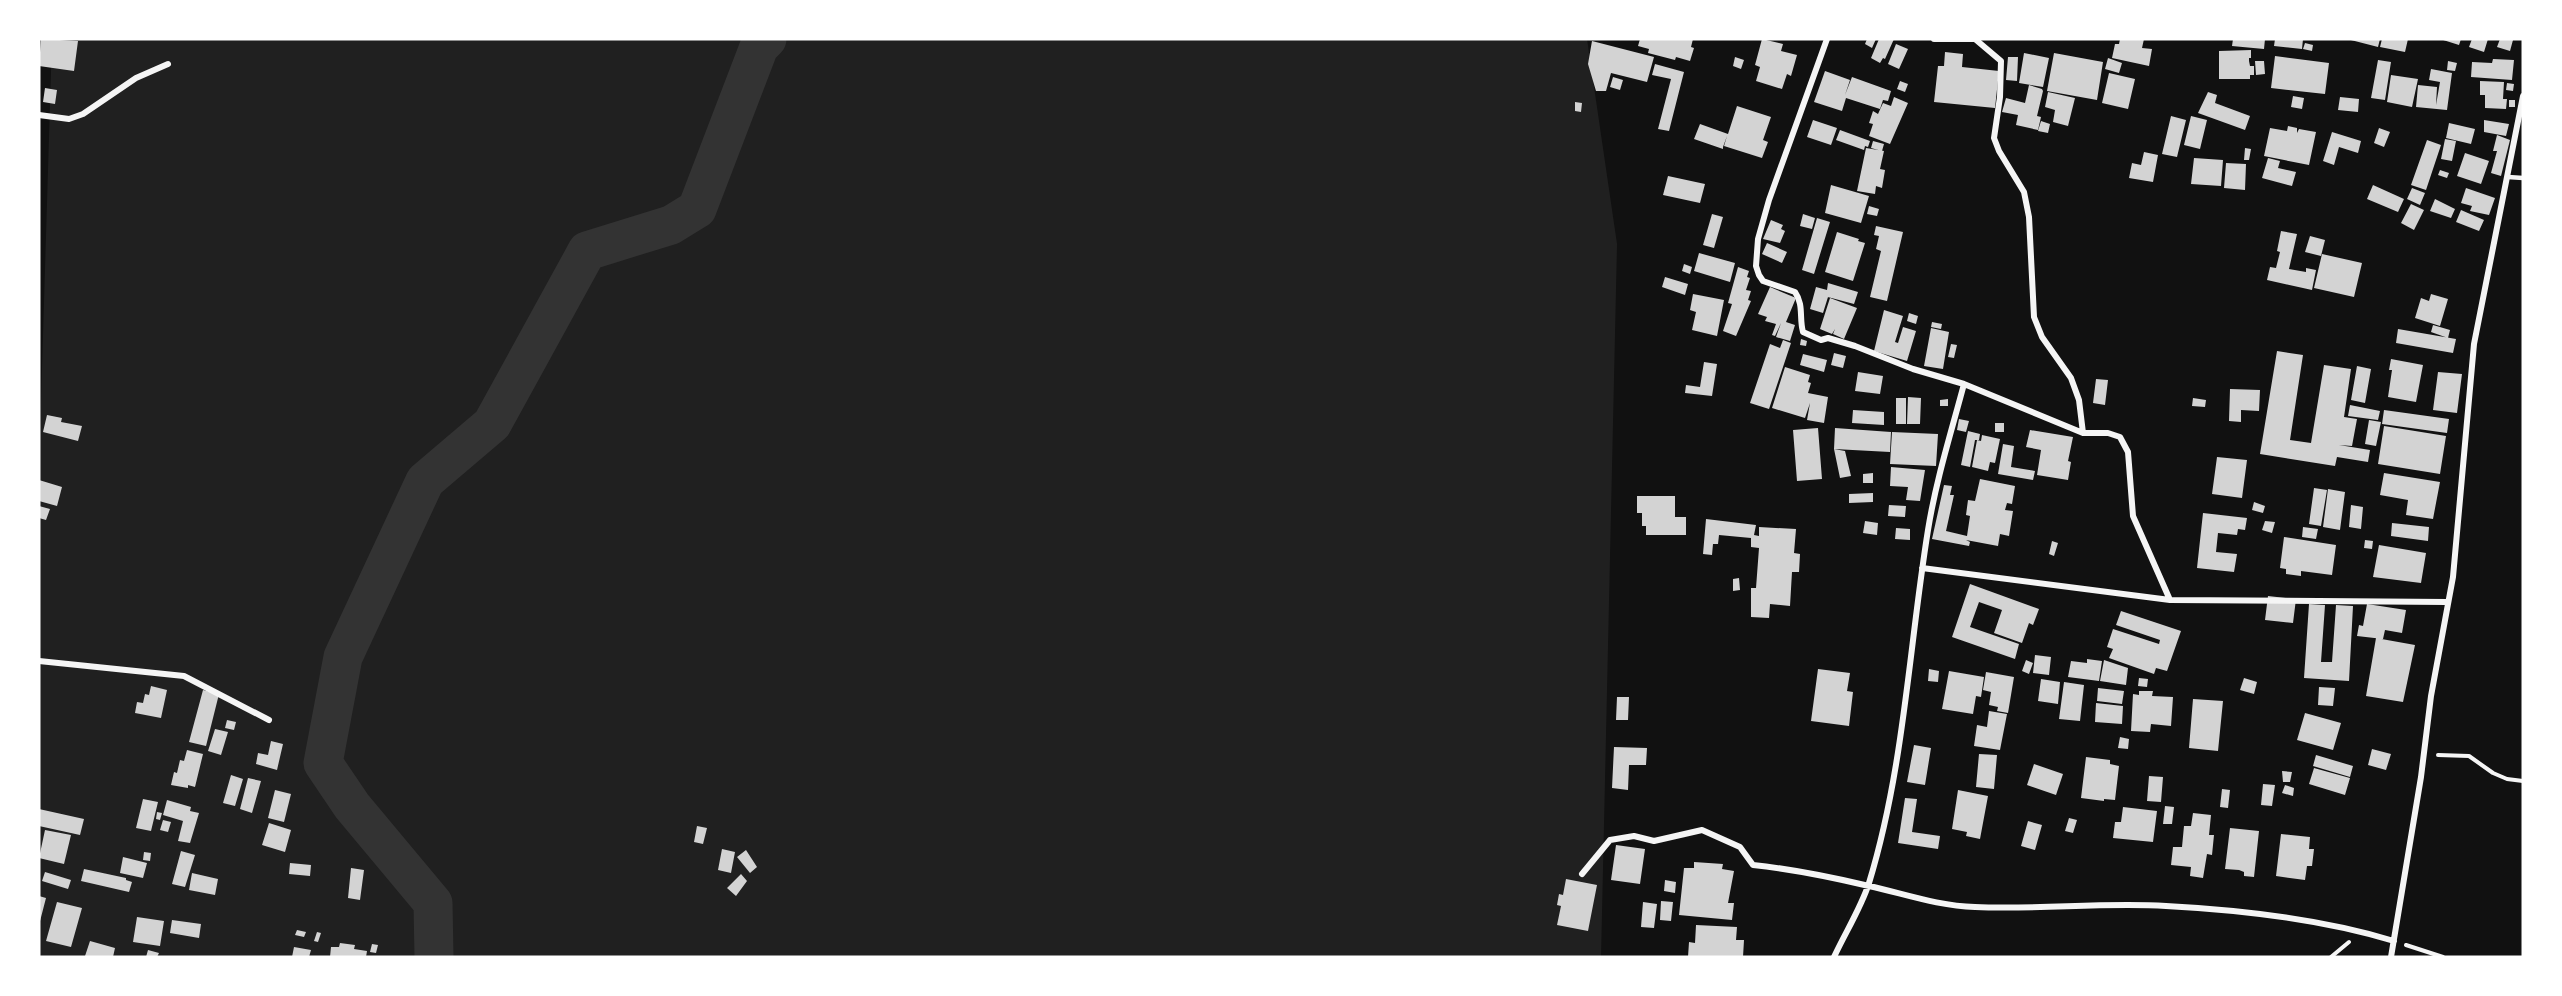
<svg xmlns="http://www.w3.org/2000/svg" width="2562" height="996" font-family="'Source Sans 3',sans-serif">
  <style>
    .green { fill: #202020 }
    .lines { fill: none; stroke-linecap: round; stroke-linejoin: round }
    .river { stroke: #333; stroke-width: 39 }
    .building { fill: #d3d3d3 }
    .path { stroke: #f5f5f5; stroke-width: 4 }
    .service { stroke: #f5f5f5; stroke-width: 4.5 }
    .minor { stroke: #f5f5f5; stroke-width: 6 }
  </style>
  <rect width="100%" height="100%" fill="#111"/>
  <path class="green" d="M52 39H1587L1617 244 1601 957H39V467Z"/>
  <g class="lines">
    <path class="river" d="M434 957 433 903 352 806 323 763 343 657 425 481 492 424 587 251 671 225 697 209 759 47 767 39"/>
  </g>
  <path class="building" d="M41 39 78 41 74 71 39 66Z
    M1640 39H1693L1691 47 1694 48 1690 61 1676 57 1675 60 1648 53 1649 49 1638 46Z
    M1762 39 1783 44 1781 51 1797 55 1791 76 1787 74 1782 89 1756 81 1760 67 1755 65Z
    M1867 39H1876L1872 48 1865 44Z
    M1879 39H1894L1885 59 1883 58 1880 63 1871 58Z
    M2120 39H2144L2142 48 2152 49 2149 66 2112 58 2115 44H2119Z
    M2233 39H2265L2264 49 2232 46Z
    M2275 39H2303L2302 49 2274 46Z
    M2347 39H2380L2378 47Z
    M2382 39H2408L2405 52 2380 47Z
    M2440 39H2461L2459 45Z
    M2472 39H2488L2484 52 2469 47Z
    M2500 39 2513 40 2510 51 2497 47Z
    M1592 41 1654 57 1647 82 1611 73 1606 91H1596L1588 64Z
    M2305 43 2313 45 2312 51 2303 49Z
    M1896 44 1908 49 1899 69 1888 64Z
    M2251 50V58H2249V61L2250 66H2254V75H2250V79H2219V51Z
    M1945 52 1963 54 1962 67 1999 71 1995 108 1934 102 1938 66H1944Z
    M2024 53 2049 58 2043 87 2019 83Z
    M2054 53 2103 62 2097 100 2047 91Z
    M2275 56 2329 63 2325 94 2271 88Z
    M1735 57 1744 60 1741 69 1733 66Z
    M2008 57H2018L2017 81 2006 80Z
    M2108 58 2122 63 2119 73 2105 69Z
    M2493 59 2514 60 2512 80 2471 77 2472 62 2492 63Z
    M2378 60 2391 62 2385 100 2371 98Z
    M2255 61H2264L2265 74 2256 75Z
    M2448 61 2457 63 2455 71 2447 70Z
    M1655 64 1684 72 1669 131 1658 129 1671 79 1652 75Z
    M2431 69 2452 73 2447 110 2416 107 2418 85 2437 87 2436 105 2440 82 2429 80Z
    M1825 71 1850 80 1845 95 1852 77 1891 91 1888 101 1883 100 1880 109 1846 98 1842 111 1814 102Z
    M2109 73 2135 79 2128 109 2102 103Z
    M2391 75 2418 79 2412 107 2387 102Z
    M1613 77 1623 80 1620 90 1610 87Z
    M1900 81 1908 84 1905 92 1897 89Z
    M2480 81 2504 82 2503 99H2507L2506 109 2485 108V95H2480Z
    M2507 83 2514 84 2513 91 2506 90Z
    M2029 85 2042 89 2043 91 2037 116 2041 117 2038 130 2016 125 2018 115 2002 112 2006 98 2025 103Z
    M45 88 57 90 55 104 43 102Z
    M2048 92 2075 98 2068 126 2053 122 2055 110 2045 107Z
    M2208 92 2217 95 2215 103 2250 116 2245 130 2198 113Z
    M2293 96 2304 98 2302 109 2291 107Z
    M1894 97 1908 103 1890 144 1869 136 1873 124 1869 123 1873 111 1878 114 1883 103 1891 106Z
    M2340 97 2359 99 2358 112 2338 110Z
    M2509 100H2515V107H2509Z
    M1575 102 1582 103 1581 112 1575 111Z
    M1737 106 1771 117 1763 140 1768 142 1762 158 1724 146 1727 136 1723 147V149L1694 139 1700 124 1728 134Z
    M2171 116 2186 120 2177 157 2162 154Z
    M2191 116 2207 120 2200 149 2184 145Z
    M1813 120 1837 128 1831 145 1807 137Z
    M2484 120 2509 124 2506 136 2484 132Z
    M2041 121 2050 124 2048 133 2038 131Z
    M2449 123 2475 129 2471 144 2446 138Z
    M2288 126 2297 128V133L2299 129 2316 132 2309 165 2264 156 2270 128 2287 131Z
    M2379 128 2390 132 2384 147 2374 143Z
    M1840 130 1870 141 1868 147 1865 146 1864 150 1836 140Z
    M2332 132 2361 141 2358 153 2339 147 2334 165 2323 161Z
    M2497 135 2510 140 2501 176 2491 173 2497 151H2493Z
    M2445 139 2456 141 2452 161 2441 159Z
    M2427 140 2441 145 2426 190 2411 185Z
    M1873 141 1884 144 1882 151 1871 148Z
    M1866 148 1884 151 1880 169 1885 170 1882 188 1876 186 1875 194 1857 191Z
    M2245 148 2251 149 2249 160H2244Z
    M2144 152 2158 155 2153 182 2129 178 2132 163 2141 165Z
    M2465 153 2489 161 2481 184 2457 176Z
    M2194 158 2223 160 2221 186 2191 184Z
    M2268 158 2280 161 2278 168 2296 172 2292 186 2262 178Z
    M2226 163 2246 164 2245 190 2224 188Z
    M2440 170 2449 173 2447 178 2438 175Z
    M1668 176 1705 184 1700 203 1663 195Z
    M1831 185 1869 196 1861 223 1825 213Z
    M2373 185 2404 199 2398 212 2367 199Z
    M2412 188 2425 193 2420 205 2407 199Z
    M2466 188 2495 198 2489 215 2470 211 2472 206 2461 203Z
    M2435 199 2455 209 2451 218 2430 211Z
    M2411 204 2424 210 2414 230 2401 223Z
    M1869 206 1879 209 1877 216 1867 214Z
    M2461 210 2484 220 2479 231 2456 222Z
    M1712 214 1723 217 1714 248 1703 245Z
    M1803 214 1815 218 1812 229 1800 226Z
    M1817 218 1830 222 1814 274 1802 270Z
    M1771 220 1783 225 1781 229 1785 231 1780 243 1763 239Z
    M1876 226 1903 232 1887 301 1870 297 1881 251 1876 249 1879 236 1874 235Z
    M2281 231 2297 234 2289 269 2306 272V268L2316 270 2312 290 2267 280 2270 267 2276 268 2280 252 2277 251Z
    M1837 232 1859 239 1858 241 1865 243 1853 281 1825 272Z
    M2310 236 2325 240 2321 256 2305 252Z
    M1767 243 1787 252 1782 263 1762 254Z
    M1699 253 1735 263 1730 282 1694 271Z
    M2322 254 2362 263 2354 297 2314 288Z
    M1684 264 1692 267 1690 274 1682 271Z
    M1738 267 1749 271 1747 277 1750 278 1746 290 1751 291 1748 300 1751 301 1736 336 1723 331 1732 304 1728 303Z
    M1665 277 1688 284 1685 295 1662 287Z
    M1828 283 1858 292 1854 304 1824 296 1828 297 1823 313 1810 309 1816 287 1827 290Z
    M1770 287 1796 298 1786 322 1795 325 1790 341 1776 337 1781 323 1775 336 1772 335 1776 324 1765 321 1767 317 1758 314Z
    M1693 294 1724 300 1717 336 1692 330 1696 312 1690 310Z
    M2431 294 2448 299 2440 326 2415 318 2421 298 2429 301Z
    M1830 298 1857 308 1844 339 1833 334 1835 329 1832 334 1820 329Z
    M1884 310 1903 316 1895 342 1898 343 1903 327 1916 331 1907 361 1874 351Z
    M1909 313 1918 316 1916 324 1907 321Z
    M1932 322 1942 324 1941 329 1931 327Z
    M2433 325 2450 330 2448 338 2431 332Z
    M1931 328 1949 332 1943 369 1924 366Z
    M2398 329 2456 339 2453 353 2396 343Z
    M1801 339 1807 341 1806 346 1800 345Z
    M1783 340 1791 343 1769 409 1750 403 1770 344 1780 348Z
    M1951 344 1957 345 1954 358 1948 357Z
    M2277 351 2303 355 2290 440 2311 443 2324 365 2351 369 2344 417 2357 419 2352 446 2339 445 2370 450 2368 462 2337 457 2335 466 2260 454Z
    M1834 353 1846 356 1843 368 1831 365Z
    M1803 354 1827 360 1824 372 1800 365Z
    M2391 359 2423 365 2416 402 2388 397 2392 370H2389Z
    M1704 362 1717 364 1712 396 1685 393 1686 385 1700 387Z
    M2357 366 2371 369 2365 403 2351 400Z
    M1785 367 1810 375 1808 382 1811 383 1808 393 1828 397 1824 423 1807 420 1810 403 1805 418 1772 408Z
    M1858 372 1883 376 1880 394 1855 391Z
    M2438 372 2462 374 2457 413 2433 410Z
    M2096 379 2108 380 2105 405 2093 403Z
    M2230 389 2260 390 2259 411 2241 410V422L2229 421Z
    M1908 397 1921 398 1920 424H1907Z
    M1896 398H1906V424H1896Z
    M2193 398 2206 400 2205 407 2192 406Z
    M1948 399V406H1940V400Z
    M2350 405 2380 411 2378 420 2348 416Z
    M1853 410 1884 412V425L1852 423Z
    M2384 410 2449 419 2447 433 2382 424Z
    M47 415 62 418 61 422 82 426 78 441 43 432Z
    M1959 419 1969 421 1966 432 1957 430Z
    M2369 420 2381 422 2376 446 2365 444Z
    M1995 423H2004V432H1995Z
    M2384 426 2446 436 2440 474 2378 464Z
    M1818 428 1822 479 1797 481 1793 430Z
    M1835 428 1891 432 1890 452 1834 449Z
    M2030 430 2073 437 2068 461 2071 462 2068 480 2037 475 2041 450 2026 447Z
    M1968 431 1980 434 1979 440H1975L1970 467 1961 465Z
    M1892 432 1938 434 1936 466 1890 464Z
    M1982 435 2000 439 1995 463 1990 462 1988 471 1972 467 1977 440 1981 441Z
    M2003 444 2014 446 2011 467 2035 471 2033 480 1998 474Z
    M1834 449 1845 451 1851 476 1840 478Z
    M2217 457 2247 460 2242 498 2212 494Z
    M1891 467 1925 470 1920 501 1906 500 1908 487 1890 486Z
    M1873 473V483H1863V474Z
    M2384 473 2440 482 2433 519 2406 515 2408 500 2380 495Z
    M1980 479 2015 486 2012 504 2007 503 2005 510 2013 511 2009 536 2000 534 1998 546 1966 540 1970 542 1969 546 1932 539 1944 485 1952 486 1950 495H1954L1946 531 1967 536 1970 516 1966 515 1968 500 1975 501Z
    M39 480 62 487 57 506 39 501Z
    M2314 488 2327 490 2321 526 2309 524Z
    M2328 489 2345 492 2340 530 2323 527Z
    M1873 493V502L1849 503V494Z
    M1637 496H1675V517H1686V535H1646V526H1642V513H1637Z
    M2254 502 2265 506 2263 513 2252 510Z
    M1889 505 1906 506 1905 517 1888 516Z
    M2351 505 2363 507 2361 529 2349 527Z
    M39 506 50 509 46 520 39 518Z
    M2203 513 2247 518 2245 530 2238 529 2237 535 2218 533 2216 552 2237 554 2234 572 2197 568Z
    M1706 519 1756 525 1754 535 1759 536V527L1796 529 1794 553 1800 554 1799 572H1792L1790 606 1770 604 1769 618 1751 617V588H1756L1759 548 1751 547V538L1719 535 1718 544H1713L1712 555 1703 554Z
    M1865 521 1878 523 1877 535 1863 533Z
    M2265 521 2275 522 2272 533 2262 530Z
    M2392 523 2429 527 2428 541 2391 536Z
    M2303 527 2318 529 2316 539 2302 537Z
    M1896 528 1910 529V540L1895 539Z
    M2284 537 2336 545 2332 575 2301 571V576L2286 574V569L2280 568Z
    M2365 540 2373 541 2372 549 2364 548Z
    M2052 541 2058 543 2054 556 2049 554Z
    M2379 545 2426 553 2421 583 2373 577Z
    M1739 578 1740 590 1733 591V579Z
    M1970 584 2039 609 2033 625 2029 623 2022 643 1994 633 2002 610 1979 602 1970 627 2019 644 2015 659 1952 637Z
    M2268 596 2296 599 2293 623 2265 620Z
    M2309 604 2325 605 2321 662H2332L2336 605 2353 606 2349 681 2304 678Z
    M2367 604 2406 610 2402 633 2385 630 2383 639 2357 636 2359 625 2363 626Z
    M2121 611 2181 631 2167 671 2156 668 2154 674 2109 658 2113 649 2107 647 2113 629 2159 644 2160 640 2116 625Z
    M2376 638 2415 645 2403 702 2366 696Z
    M2035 655 2051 657 2049 675 2033 673Z
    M2087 659 2102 661 2099 681 2068 677 2071 661 2087 663Z
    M2026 660 2033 663 2029 674 2022 671Z
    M2104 660 2128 668 2126 685 2100 681Z
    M1818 669 1850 673 1847 691 1853 692 1849 726 1811 721Z
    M1929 669 1939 671 1938 682 1928 681Z
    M1949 671 1984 677 1981 697 1976 696 1973 714 1942 709Z
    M1986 672 2014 677 2008 713 1997 711 1998 707 1989 705 1991 692 1983 690Z
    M2139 678 2148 679 2147 687 2138 686Z
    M2244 678 2257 682 2254 694 2240 690Z
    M2041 679 2060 682 2058 704 2038 701Z
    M2064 682 2084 685 2080 721 2059 719Z
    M151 686 167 690 161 718 135 713 137 702 143 703 145 694 149 695Z
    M2319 687 2335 688 2333 706 2318 705Z
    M2098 688 2124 691 2122 704 2097 701Z
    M203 690 219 694 206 746 189 742Z
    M2139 691H2153L2152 696 2173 697 2171 726 2151 724 2150 732 2131 731 2133 694 2139 695Z
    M1617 697H1629L1628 720H1616Z
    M2193 699 2223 701 2218 751 2189 748Z
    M2096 703 2123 706 2122 724 2095 722Z
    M1989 711 2007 714 2000 750 1974 746 1977 725 1987 727Z
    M2305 713 2341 723 2333 750 2297 740Z
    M227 720 236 722 234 730 225 728Z
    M215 729 228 732 221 755 208 751Z
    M2120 737 2129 739 2128 749 2118 748Z
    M271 741 283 744 277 770 256 764 258 753 268 755Z
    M1914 745 1931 748 1925 785 1907 782Z
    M1614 747 1647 748 1646 765H1629L1628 790 1612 788Z
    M2372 749 2391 754 2386 770 2368 765Z
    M187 750 203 754 195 787 188 785V788L171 785 174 772 177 773 180 760 184 761Z
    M1979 754 1997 755 1994 789 1976 787Z
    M2316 755 2353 766 2350 777 2313 766Z
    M2086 757 2110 760V764L2119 766 2115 800 2104 799V801L2081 798Z
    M2034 764 2063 774 2056 795 2027 785Z
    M2314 768 2350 778 2345 795 2309 784Z
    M2282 771 2292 772 2290 782H2283Z
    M231 775 243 779 235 806 223 803Z
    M2149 776 2163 777 2161 802 2147 801Z
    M248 778 261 781 252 813 240 809Z
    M2263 784 2275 785 2272 806 2261 805Z
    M2285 785 2294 788 2293 796 2282 793Z
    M2222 789 2230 790 2228 808 2220 807Z
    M275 790 291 794 284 822 268 818Z
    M1958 790 1988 796 1980 839 1966 836 1967 832 1952 829Z
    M1905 798 1917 799 1912 832 1940 836 1938 849 1898 843Z
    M143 799 158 802 151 831 136 828Z
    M167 800 191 807 190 811 199 813 190 843 178 841 183 821 163 815Z
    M2165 806 2174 807 2172 824H2163Z
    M2123 807 2157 811 2153 842 2113 838 2115 822H2121Z
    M39 809 84 819 80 835 39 826Z
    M157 812 162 813 160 820 156 819Z
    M2193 813 2211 815 2209 835H2214L2212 855 2207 854 2203 878 2190 876 2191 867 2171 865 2173 847H2182L2184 826H2191Z
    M2069 818 2077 820 2073 833 2065 831Z
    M163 820 171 822 168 832 160 830Z
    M2028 821 2042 825 2035 850 2021 846Z
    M269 823 291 830 285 852 262 845Z
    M697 826 707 828 703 844 694 842Z
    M2230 828 2259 831 2254 877 2244 876V872L2239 870 2225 869Z
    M45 830 71 835 64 864 39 858Z
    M2281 834 2310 837 2309 849H2314L2312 866H2307L2305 880 2276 876Z
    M1616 845 1645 849 1640 884 1611 880Z
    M722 849 735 852 731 873 718 870Z
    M746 850 757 867 750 873 737 857Z
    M181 851 195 855 185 887 172 884Z
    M144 852 151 853 150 861 143 860Z
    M123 857 147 863 143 878 120 873Z
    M1694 862 1723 864 1722 869 1734 871 1728 903H1734L1732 920 1679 915 1684 868H1694Z
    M290 863 311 865 310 876 289 874Z
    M351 868 364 870 360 900 348 898Z
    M84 869 126 878V880L132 882 129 892 81 881Z
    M45 872 71 880 68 889 42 881Z
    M192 873 218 879 215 895 189 890Z
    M741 874 747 881 736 896 727 888Z
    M1566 879 1597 885 1588 931 1557 925 1561 906 1557 905 1559 894 1563 895Z
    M1665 880 1676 882 1675 893 1664 891Z
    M39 896 46 898 39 925Z
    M1661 901 1673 902 1671 921 1660 920Z
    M57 902 82 908 71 947 46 941Z
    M1643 902 1657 904 1654 928 1641 927Z
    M137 917 164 921 160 946 133 942Z
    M172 920 201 924 199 938 170 933Z
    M1696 925 1737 927 1736 940H1744L1743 957H1688L1689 942 1695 943Z
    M297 930 306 932 304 937 295 935Z
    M317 932 321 933 318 942 314 941Z
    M90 941 115 948 113 957 85 956Z
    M340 943 355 945 354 949 367 951 366 957H330L331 947H339Z
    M372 944 378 945 376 953 370 952Z
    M294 947 311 950 309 957H292Z
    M148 950 159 953 157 957H146Z"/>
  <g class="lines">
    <path class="path" d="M2438 755 2469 756 2493 773 2507 779 2523 781
      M2406 945 2443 957
      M2331 957 2349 942"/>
    <path class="service" d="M2508 177 2523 178"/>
    <path class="minor" d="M1827 39 1769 200 1758 239 1756 266 1759 275 1763 281 1795 292C1804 305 1799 318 1803 332L1821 340 1828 338 1855 346 1913 369 1964 384 2083 433H2108L2120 437 2128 452 2133 516 2170 600
      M1934 39H1975L2001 61 2000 97 1994 138 1999 151 2024 192 2029 217 2034 317 2042 337 2071 378 2079 400 2083 433
      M39 115 69 119 83 114 136 78 168 64
      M1922 568 2170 600 2447 602
      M39 661 184 676 269 720
      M1582 874 1610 840 1634 836 1654 841 1702 830 1740 847 1753 865C1791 869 1831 877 1869 886 1905 894 1938 906 1975 907 2039 910 2103 902 2166 906 2242 910 2322 919 2394 941
      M1834 957C1845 933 1861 908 1869 883 1904 769 1909 647 1928 530 1936 480 1951 433 1964 384
      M2391 957 2421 777 2431 696 2453 577 2474 344 2523 96"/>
  </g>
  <rect width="2562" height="996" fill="none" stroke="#ffffff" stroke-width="81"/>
</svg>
